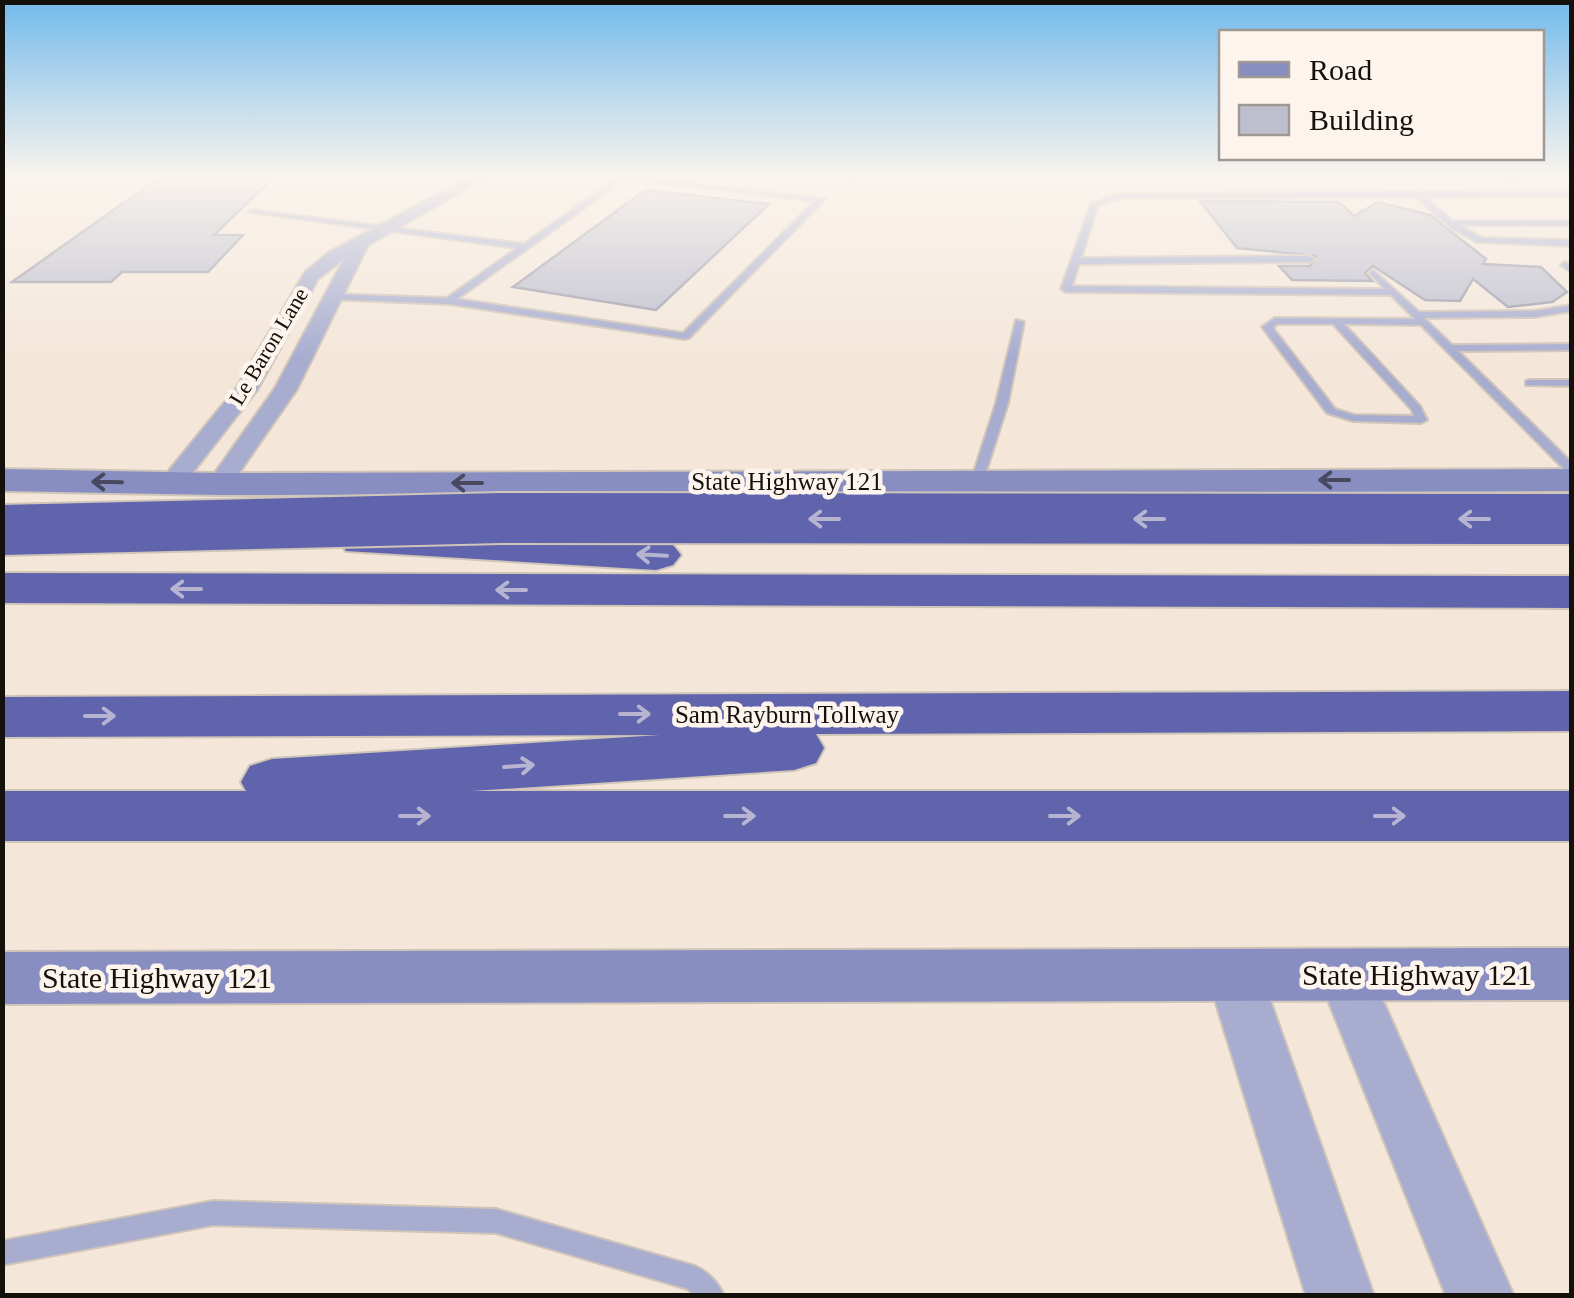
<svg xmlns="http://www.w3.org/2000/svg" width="1574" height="1298" font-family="'Times New Roman',serif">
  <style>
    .building { fill: #bdbfcf; stroke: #9d9ead; stroke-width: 2.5 }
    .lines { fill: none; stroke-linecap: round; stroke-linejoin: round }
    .service-casing { stroke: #d0c5b9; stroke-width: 4 }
    .minor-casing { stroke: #d0c5b9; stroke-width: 4 }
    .tertiary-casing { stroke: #d0c5b9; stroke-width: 4 }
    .secondary-casing { stroke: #d0c5b9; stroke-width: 4 }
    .motorway-casing { stroke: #d0c5b9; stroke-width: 4 }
    .service { fill: #a8add0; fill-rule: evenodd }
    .minor { fill: #a8add0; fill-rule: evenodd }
    .tertiary { fill: #a8add0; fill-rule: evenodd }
    .secondary { fill: #888ec2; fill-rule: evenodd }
    .motorway { fill: #5f64ad; fill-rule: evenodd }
    .motorway-bridge-casing { stroke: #d0c5b9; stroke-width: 54; stroke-linecap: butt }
    .motorway-bridge { stroke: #5f64ad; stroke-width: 50 }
    .oneway { stroke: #48495e }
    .oneway2 { stroke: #b6b4d0 }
    .labels { text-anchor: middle; stroke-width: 9; stroke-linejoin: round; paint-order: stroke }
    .far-street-label { font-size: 22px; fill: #14100c; stroke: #fdf5ed }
    .street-label { font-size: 25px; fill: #14100c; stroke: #fdf5ed }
    .near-street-label { font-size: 30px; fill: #14100c; stroke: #fdf5ed }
  </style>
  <rect width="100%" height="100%" fill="#f4e7da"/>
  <path class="building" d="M160 177H274L214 235H243L208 272H122L111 282H12Z
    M645 190 769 204 656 310 513 287Z
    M1200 201 1339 202 1354 216 1378 202 1430 215 1486 259 1483 264 1541 267 1567 292 1552 302 1508 307 1473 279 1460 301 1425 300 1373 266 1365 273 1372 281 1292 280 1279 266H1310L1316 256 1237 248Z"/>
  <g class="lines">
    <defs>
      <path id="service" d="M619 177H641L825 199 689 338 685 339 449 304 327 299V295L330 294 447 298 517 248 248 212 252 210 524 244ZM625 179 815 201 683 333 457 299Z
        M838 177H858L859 178 855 180Z
        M1494 177H1519L1520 178 1516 180Z
        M1416 191 1572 192V196L1425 197 1452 221H1572V225H1459L1482 238 1572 240V246L1477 242 1449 227 1416 197 1121 198 1098 205 1081 258 1310 256 1314 259 1310 262 1079 264 1072 286 1385 289 1369 273 1373 270 1419 312 1534 311 1572 305V311L1534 317 1424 318 1452 345 1572 344V350L1458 351 1572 463V474L1568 473 1421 325 1344 324 1420 406 1427 420 1421 423 1353 421 1327 413 1262 327 1275 318 1415 319 1391 295 1066 292 1061 289 1091 204 1117 194ZM1277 324H1333L1411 409 1414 416 1354 415 1335 409 1273 328Z
        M1565 262 1572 266V273L1561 265Z
        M1016 320 1024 322 1008 403 983 481 977 485 971 481 996 403Z
        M1530 380H1572V386L1526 385V381Z
        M213 1201 496 1209 695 1266C708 1272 719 1283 724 1296H694L688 1289 496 1233 213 1225 2 1265V1241Z"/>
      <path id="minor" d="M470 177H487L368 245 297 389 228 489H210L207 484 275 388 344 259 318 279 257 390 180 489H162L159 484 162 479 237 387 305 272 328 253Z"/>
      <path id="tertiary" d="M1234 951 1253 957 1261 974 1374 1296H1306L1207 974 1215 957Z
        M1345 952 1364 958 1514 1296H1446L1318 975 1326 958Z"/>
      <path id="secondary" d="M2 469 219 473 1572 469V491L219 495 2 491Z
        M1572 948V1000L2 1004V952Z"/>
      <path id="motorway" d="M363 526 656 540 673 545 681 555 673 565 656 570 346 551 339 541 346 531Z
        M2 573 1572 576V608L2 603Z
        M1572 691V731L816 734 824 748 816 763 794 770 472 791H1572V841H2V791H246L241 782 250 766 272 759 660 735 2 737V697Z"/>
    </defs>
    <use href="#service" class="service-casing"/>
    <use href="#minor" class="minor-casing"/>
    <use href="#tertiary" class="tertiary-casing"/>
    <use href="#secondary" class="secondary-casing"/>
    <use href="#motorway" class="motorway-casing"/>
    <use href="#service" class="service"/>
    <use href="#minor" class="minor"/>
    <use href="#tertiary" class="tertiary"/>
    <use href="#secondary" class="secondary"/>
    <use href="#motorway" class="motorway"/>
    <defs>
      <path id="motorway-bridge" d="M2 530 501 518 1572 519"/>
    </defs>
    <use href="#motorway-bridge" class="motorway-bridge-casing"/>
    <use href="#motorway-bridge" class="motorway-bridge"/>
  </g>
  <defs><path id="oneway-shaft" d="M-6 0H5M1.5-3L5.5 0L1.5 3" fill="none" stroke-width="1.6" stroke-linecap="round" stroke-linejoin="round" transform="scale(2.5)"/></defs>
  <g class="oneway">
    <use href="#oneway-shaft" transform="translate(1334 480) rotate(180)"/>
    <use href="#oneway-shaft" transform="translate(107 482) rotate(-179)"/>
    <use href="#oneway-shaft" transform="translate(467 483) rotate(180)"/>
  </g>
  <g class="oneway2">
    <use href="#oneway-shaft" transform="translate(824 519) rotate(-180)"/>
    <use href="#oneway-shaft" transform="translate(1149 519) rotate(-180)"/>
    <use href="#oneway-shaft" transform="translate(1474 519) rotate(-180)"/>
    <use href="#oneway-shaft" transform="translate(652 555) rotate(-177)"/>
    <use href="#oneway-shaft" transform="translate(186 589) rotate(-180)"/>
    <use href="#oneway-shaft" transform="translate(511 590) rotate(-180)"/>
    <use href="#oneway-shaft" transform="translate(635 714)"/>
    <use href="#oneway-shaft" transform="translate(100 716)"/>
    <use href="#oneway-shaft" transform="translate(519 766) rotate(-4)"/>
    <use href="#oneway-shaft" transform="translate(415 816)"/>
    <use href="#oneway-shaft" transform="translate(740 816)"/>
    <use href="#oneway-shaft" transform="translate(1065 816)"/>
    <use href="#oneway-shaft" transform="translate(1390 816)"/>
  </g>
  <linearGradient id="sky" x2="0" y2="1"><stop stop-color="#72baec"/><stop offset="0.49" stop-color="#faf4ee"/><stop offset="1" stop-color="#faf4ee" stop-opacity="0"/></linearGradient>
  <rect width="1574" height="358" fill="url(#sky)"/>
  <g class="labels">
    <g class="far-street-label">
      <text transform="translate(268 346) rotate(-59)" y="8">Le Baron Lane</text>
    </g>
    <g class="street-label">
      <text x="787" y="490">State Highway 121</text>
      <text x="787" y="723">Sam Rayburn Tollway</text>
    </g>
    <g class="near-street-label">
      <text x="1417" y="985">State Highway 121</text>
      <text x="157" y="988">State Highway 121</text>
    </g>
  </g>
  <rect width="1574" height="1298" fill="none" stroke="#14100c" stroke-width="10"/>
  <rect x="1219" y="30" width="325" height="130" fill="#fdf5ed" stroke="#a09993" stroke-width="2.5"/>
  <rect x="1239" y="62" width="50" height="15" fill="#888ec2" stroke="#a09993" stroke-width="2.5"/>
  <text x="1309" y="80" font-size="30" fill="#14100c">Road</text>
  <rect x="1239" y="105" width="50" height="30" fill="#bdbfcf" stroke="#a09993" stroke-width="2.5"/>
  <text x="1309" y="130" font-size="30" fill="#14100c">Building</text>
</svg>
